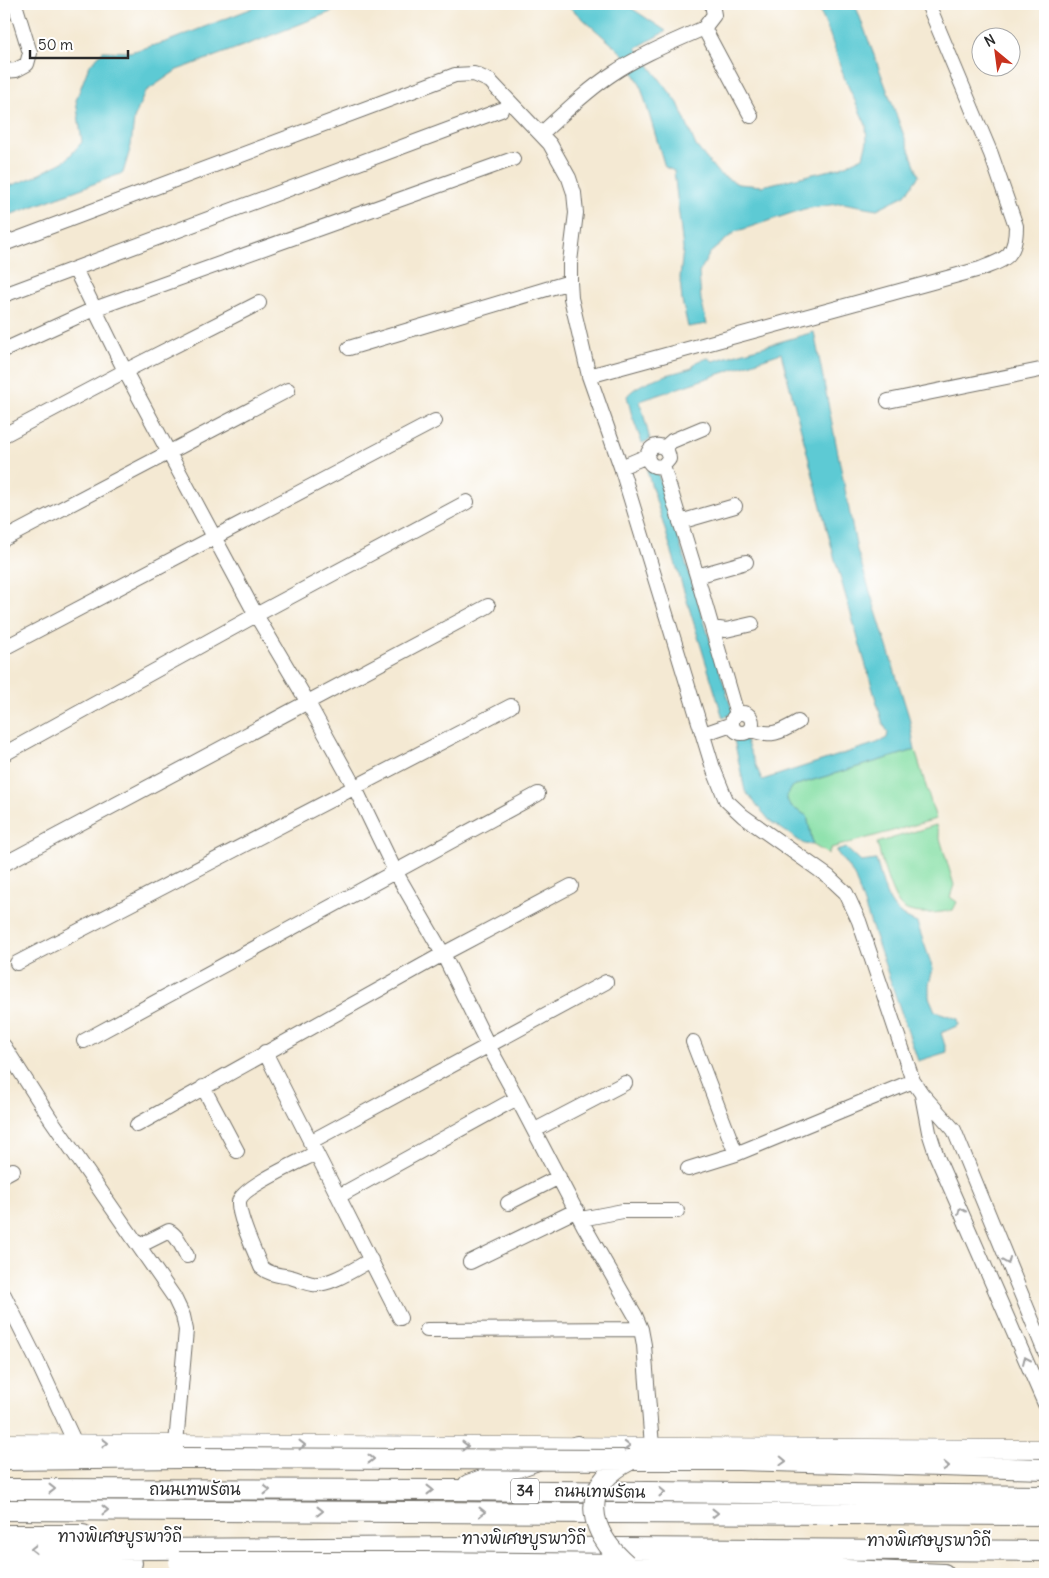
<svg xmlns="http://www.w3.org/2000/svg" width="1049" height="1578" font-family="Delius,'Playpen Sans Thai',sans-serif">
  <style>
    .green { fill: #85dfa5; stroke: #588568 }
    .water { fill: #5dcad4; stroke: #447a80 }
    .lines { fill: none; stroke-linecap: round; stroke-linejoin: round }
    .minor-casing { stroke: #716e66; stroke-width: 16 }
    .major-casing { stroke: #716e66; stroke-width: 19 }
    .highway-casing { stroke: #716e66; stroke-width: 22 }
    .minor { stroke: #fff; stroke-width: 14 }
    .major { stroke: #fff; stroke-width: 18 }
    .highway { stroke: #fff; stroke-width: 20 }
    .highway-bridge-casing { stroke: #716e66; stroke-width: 22; stroke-linecap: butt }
    .highway-bridge { stroke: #fff; stroke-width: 20 }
    .oneway { stroke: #a0a0a0 }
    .labels { text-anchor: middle; stroke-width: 4; stroke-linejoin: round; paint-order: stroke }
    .shield { fill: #fff; stroke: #6b6b6b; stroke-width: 1 }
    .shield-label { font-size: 15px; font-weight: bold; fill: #2b2b2b }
    .street-label { font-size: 16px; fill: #2b2b2b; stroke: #fff }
  </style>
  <rect width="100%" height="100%" fill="#fff"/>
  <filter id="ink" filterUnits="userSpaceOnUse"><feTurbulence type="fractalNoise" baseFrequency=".02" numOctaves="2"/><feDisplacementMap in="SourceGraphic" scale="10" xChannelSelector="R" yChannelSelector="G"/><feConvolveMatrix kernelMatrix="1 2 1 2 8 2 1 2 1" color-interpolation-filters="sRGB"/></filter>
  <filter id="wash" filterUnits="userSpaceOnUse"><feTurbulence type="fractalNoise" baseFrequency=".0096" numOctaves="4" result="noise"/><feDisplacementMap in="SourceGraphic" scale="20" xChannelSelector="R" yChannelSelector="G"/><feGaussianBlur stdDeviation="1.12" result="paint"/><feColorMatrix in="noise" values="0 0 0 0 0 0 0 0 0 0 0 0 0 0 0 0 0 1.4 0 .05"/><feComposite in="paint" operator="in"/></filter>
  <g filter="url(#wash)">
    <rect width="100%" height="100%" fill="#f4e9d3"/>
    <path class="green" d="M915 750 936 819 831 848 828 854 813 845 807 816 790 806 786 797 793 786Z
      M936 825 954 885 950 897 957 902 953 910C939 913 915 916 903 908 891 899 881 857 877 843Z"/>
    <path class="water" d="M263 4H351L262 39 177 70 145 92 134 119 131 146 123 173 4 217V188L34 177 66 160 82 142 76 100 89 66 103 51 130 52 166 42Z
      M566 4H625L666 31 636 48 678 103 696 146 719 174 738 184 762 186 839 168 863 157 867 141 866 125 844 77 830 35 817 4H855L919 176 905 195 877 209 843 203 804 209 735 232 710 253 699 273 701 300 707 324 688 327 682 301 680 278 683 249 674 171 665 167 640 84 623 54Z
      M814 332 857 550 909 717 915 750 793 786 786 797 790 806 807 816 813 845 804 844 770 821 745 791 733 735 746 741 762 780 877 743 887 738 888 732 883 724 834 556 781 353 640 401 650 440 642 443 632 416 627 396C640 380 672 374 692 368L696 362 708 358 713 361Z
      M650 467 656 468 733 713 723 718 647 471Z
      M846 848 861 862 876 860C885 888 885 911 917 923L933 969 929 984V997L935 1011 958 1019 959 1025 941 1033 947 1052 918 1061 854 875 836 851Z"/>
  </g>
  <g filter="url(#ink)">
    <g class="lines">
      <defs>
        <path id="minor" d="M712 4 714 15 704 28 751 116
          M4 71 16 70 27 64 30 53 15 4
          M542 133C564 113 586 91 612 74 640 55 673 42 704 28
          M4 244 455 75 474 74 490 81 550 144 569 178 574 193 576 213 570 262V282L571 298 589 376 621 467 713 768 726 800 743 816 829 877 846 893 859 921 913 1081 922 1094 954 1130 1045 1352
          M75 269 125 371 256 615 307 701 355 788 395 871 443 954 488 1045 517 1098 584 1226 635 1315 641 1329 644 1345 652 1446
          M4 295 501 110
          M349 348 570 282
          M4 350 94 309 513 159
          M589 376 980 269C1006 259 1016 257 1016 226L991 154 928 4
          M888 401 1045 369
          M4 435 125 371 259 303
          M664 448 672 441 703 428
          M663 466 697 576 737 714
          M621 467 647 456C651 441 668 443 669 459L663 466C654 468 649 465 647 456
          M680 522 735 506
          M4 539 288 390
          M697 576 746 562
          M712 628 726 630 752 624
          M4 648 435 421
          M732 723a10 10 0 1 1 20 0a10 10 0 1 1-20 0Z
          M750 729C770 738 781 732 798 722
          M703 734 732 724
          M4 754 256 615 467 502
          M4 864 488 606
          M17 963 511 706
          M84 1041 538 794
          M693 1042 736 1154
          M4 1046 50 1118 174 1297 183 1316 186 1330 176 1444
          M265 1052C310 1141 355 1229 400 1318
          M203 1087 237 1151
          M922 1095 929 1132 937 1157 1045 1404
          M137 1125 443 954 571 886
          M535 1130 625 1083
          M310 1142 606 982
          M316 1153C303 1160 240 1188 239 1202 238 1217 255 1252 261 1267 270 1275 280 1275 290 1277 298 1279 306 1283 313 1284 330 1286 356 1268 371 1260
          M688 1169 736 1154 913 1081
          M4 1175 13 1170
          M339 1196 517 1098
          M508 1203 559 1177
          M581 1219 623 1211H677
          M139 1246 169 1231C178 1236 182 1247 187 1256
          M470 1262 577 1210
          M4 1295 37 1361 75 1443
          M427 1330 641 1329"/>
        <path id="major" d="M4 1443 1045 1449"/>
        <path id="highway" d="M4 1460 183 1458
          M630 1460H739L1045 1469
          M468 1485 577 1446
          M4 1489 454 1490 1045 1496
          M4 1510 1045 1515
          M4 1535H83
          M4 1550 471 1547 1045 1551
          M4 1564 132 1563
          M626 1564 748 1566 944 1574"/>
      </defs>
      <use href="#minor" class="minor-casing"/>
      <use href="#major" class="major-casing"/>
      <use href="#highway" class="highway-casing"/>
      <use href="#minor" class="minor"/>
      <use href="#major" class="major"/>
      <use href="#highway" class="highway"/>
      <defs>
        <path id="highway-bridge" d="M183 1458 630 1460
          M179 1562H424L626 1564
          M626 1564C588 1531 578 1486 630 1460"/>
      </defs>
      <use href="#highway-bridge" class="highway-bridge-casing"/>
      <use href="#highway-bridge" class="highway-bridge"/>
    </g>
    <defs><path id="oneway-chevron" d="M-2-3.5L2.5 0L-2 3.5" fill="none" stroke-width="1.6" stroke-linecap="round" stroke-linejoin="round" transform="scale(1.25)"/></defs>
    <g class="oneway">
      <use href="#oneway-chevron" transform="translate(961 1211) rotate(-114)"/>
      <use href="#oneway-chevron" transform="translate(1007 1261) rotate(67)"/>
      <use href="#oneway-chevron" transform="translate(1026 1360) rotate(-114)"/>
      <use href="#oneway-chevron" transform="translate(105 1443)"/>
      <use href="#oneway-chevron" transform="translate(302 1445)"/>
      <use href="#oneway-chevron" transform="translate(465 1446)"/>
      <use href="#oneway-chevron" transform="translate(627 1446)"/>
      <use href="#oneway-chevron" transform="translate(371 1459)"/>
      <use href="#oneway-chevron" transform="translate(783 1461) rotate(2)"/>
      <use href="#oneway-chevron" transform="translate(946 1466) rotate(2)"/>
      <use href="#oneway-chevron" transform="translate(52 1489)"/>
      <use href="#oneway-chevron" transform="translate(267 1490)"/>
      <use href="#oneway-chevron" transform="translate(430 1490)"/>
      <use href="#oneway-chevron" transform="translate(662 1492) rotate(1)"/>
      <use href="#oneway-chevron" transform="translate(105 1510)"/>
      <use href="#oneway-chevron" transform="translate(320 1511)"/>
      <use href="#oneway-chevron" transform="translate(482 1512)"/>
      <use href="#oneway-chevron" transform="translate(715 1513)"/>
      <use href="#oneway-chevron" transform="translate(34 1549) rotate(180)"/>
    </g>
  </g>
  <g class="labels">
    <rect class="shield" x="511" y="1478.5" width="28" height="25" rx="4"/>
    <g class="shield-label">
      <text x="525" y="1496">34</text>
    </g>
    <g class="street-label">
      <text x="195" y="1495">ถนนเทพรัตน</text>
      <text transform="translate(600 1491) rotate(1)" y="6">ถนนเทพรัตน</text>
      <text x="120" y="1542">ทางพิเศษบูรพาวิถี</text>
      <text x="524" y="1544">ทางพิเศษบูรพาวิถี</text>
      <text x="929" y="1546">ทางพิเศษบูรพาวิถี</text>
    </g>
  </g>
  <rect width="1049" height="1578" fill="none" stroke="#fff" stroke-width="20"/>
  <g transform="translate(996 52) rotate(331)"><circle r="24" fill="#ffffff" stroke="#aaaaaa"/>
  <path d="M0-4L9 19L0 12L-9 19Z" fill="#c8321e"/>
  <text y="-8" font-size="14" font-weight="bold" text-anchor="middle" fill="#2b2b2b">N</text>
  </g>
  <path d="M30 50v8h98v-8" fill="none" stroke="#2b2b2b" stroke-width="2.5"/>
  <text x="38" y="50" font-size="15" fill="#2b2b2b" stroke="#ffffff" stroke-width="4" paint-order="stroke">50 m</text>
</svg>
